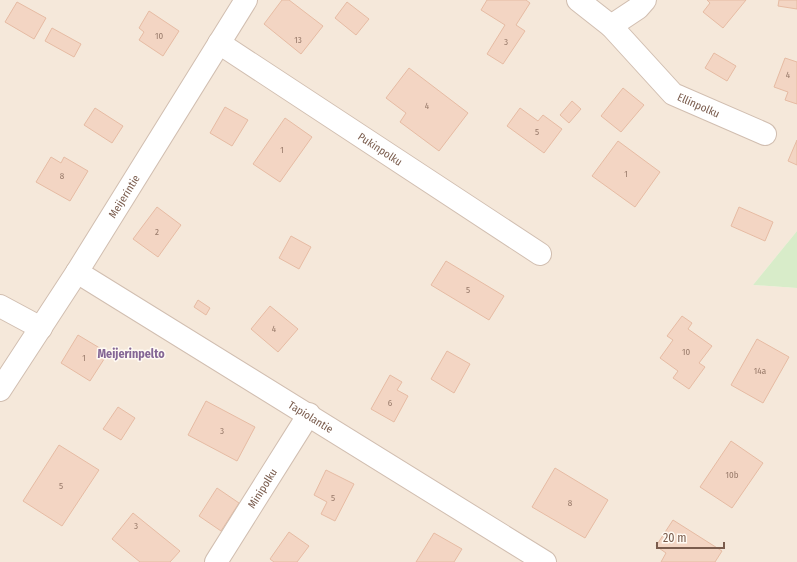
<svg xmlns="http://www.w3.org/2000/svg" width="797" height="562" font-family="'Fira Sans Condensed',sans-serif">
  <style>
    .residential { fill: #f5e8da }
    .green { fill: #d8ecc9 }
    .building { fill: #f3d5c3; stroke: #e6bba3 }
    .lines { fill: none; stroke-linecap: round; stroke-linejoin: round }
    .minor-casing { stroke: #d1beb0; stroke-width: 24 }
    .minor { stroke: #fff; stroke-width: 22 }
    .labels { text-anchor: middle; stroke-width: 3; stroke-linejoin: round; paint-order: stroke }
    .number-label { font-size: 9px; fill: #987a6a }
    .street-label { font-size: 11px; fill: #7a5c4d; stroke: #fffaf3 }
    .neighbourhood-label { font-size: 12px; font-weight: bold; fill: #846695; stroke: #fffaf3 }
  </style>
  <rect width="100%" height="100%" fill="#fdf6ec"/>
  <path class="residential" d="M0 0H797V231L753 285 797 288V562H0Z"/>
  <path class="green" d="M797 231V288L753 285Z"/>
  <path class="building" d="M282 0H289L323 26 301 54 264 24Z
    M487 0H526L530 3 516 25 525 31 503 64 487 54 505 25 481 10Z
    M707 0H746L723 28 703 12 710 3Z
    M779 0H797V9L778 6Z
    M17 2 46 18 34 39 5 22Z
    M347 2 369 19 356 35 335 18Z
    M149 11 179 31 163 56 139 40 144 32 139 28Z
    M52 28 81 44 74 57 45 41Z
    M714 53 736 66 727 81 705 68Z
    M785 58 797 62V104L785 100 788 92 774 87Z
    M409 68 468 113 439 151 400 122 406 113 386 98Z
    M623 88 644 105 621 132 601 116Z
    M572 101 581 109 569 123 560 115Z
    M225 107 248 120 232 146 210 133Z
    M95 108 123 126 112 143 84 125Z
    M520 108 538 121 543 115 562 129 544 153 507 126Z
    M285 118 312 137 280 182 253 164Z
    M797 140V165L788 161Z
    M618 141 660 172 635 207 592 176Z
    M51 157 61 163 64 157 88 171 70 201 36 182Z
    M157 207 181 225 158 257 133 239Z
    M739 207 773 222 765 241 731 226Z
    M291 236 311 247 299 269 279 258Z
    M446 261 504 296 489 320 431 285Z
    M198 300 210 308 206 315 194 307Z
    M270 306 298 329 278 352 251 329Z
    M682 316 692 323 688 329 712 346 699 363 705 367 689 389 673 378 678 371 660 358 673 340 667 336Z
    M78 335 108 353 90 381 61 363Z
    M757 339 789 357 763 403 731 385Z
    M447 351 470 364 454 393 431 379Z
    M390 375 402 382 397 390 408 396 394 422 371 409Z
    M206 401 255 427 237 461 188 435Z
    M118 407 135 418 121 440 103 429Z
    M731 441 763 463 732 508 700 487Z
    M59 445 99 470 62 526 23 501Z
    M555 468 608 500 585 538 532 507Z
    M326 470 354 484 335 521 321 514 327 502 314 495Z
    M217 488 239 503 221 531 199 516Z
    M133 513 180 551 170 562H140L112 539Z
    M673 520 722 551 715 562H661L666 553 656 546Z
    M289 532 309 546 297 562H274L270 559Z
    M434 533 462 549 454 562H416Z"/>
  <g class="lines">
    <defs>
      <g id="minor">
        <path d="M578 0 611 26 638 8 645 0"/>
        <path id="s1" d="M611 26 673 94 765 134"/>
        <path id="s2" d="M219 43 540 254"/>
        <path id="s3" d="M77 272 545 562"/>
        <path d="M0 306 41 328"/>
        <path id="s4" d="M0 390 77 272 246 0"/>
        <path id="s5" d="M216 562 309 414"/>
      </g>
    </defs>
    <use href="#minor" class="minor-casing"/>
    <use href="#minor" class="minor"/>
  </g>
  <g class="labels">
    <g class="number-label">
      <text x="159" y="39">10</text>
      <text x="298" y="43">13</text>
      <text x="506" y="45">3</text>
      <text x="788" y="78">4</text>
      <text x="427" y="109">4</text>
      <text x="537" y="135">5</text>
      <text x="282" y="153">1</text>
      <text x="626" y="177">1</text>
      <text x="62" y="179">8</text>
      <text x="157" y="235">2</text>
      <text x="468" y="293">5</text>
      <text x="274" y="332">4</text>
      <text x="686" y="355">10</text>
      <text x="84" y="361">1</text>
      <text x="760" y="374">14a</text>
      <text x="390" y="406">6</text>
      <text x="222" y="434">3</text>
      <text x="732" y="478">10b</text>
      <text x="61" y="489">5</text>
      <text x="333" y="501">5</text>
      <text x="570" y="506">8</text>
      <text x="136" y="529">3</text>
    </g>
    <g class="street-label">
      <text dy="4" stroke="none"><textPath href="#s1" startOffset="120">Ellinpolku</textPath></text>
      <text dy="4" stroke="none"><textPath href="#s2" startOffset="193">Pukinpolku</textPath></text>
      <text dy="4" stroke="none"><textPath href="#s4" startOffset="230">Meijerintie</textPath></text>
      <text dy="4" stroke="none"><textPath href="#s3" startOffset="275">Tapiolantie</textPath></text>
      <text dy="4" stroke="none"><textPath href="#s5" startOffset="87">Minipolku</textPath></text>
    </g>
    <g class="neighbourhood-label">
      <text x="131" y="358">Meijerinpelto</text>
    </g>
  </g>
  <path d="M657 542v6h67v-6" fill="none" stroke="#7a5c4d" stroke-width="2"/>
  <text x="663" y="542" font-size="12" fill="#7a5c4d" stroke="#fffaf3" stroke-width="3" paint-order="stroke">20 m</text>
</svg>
